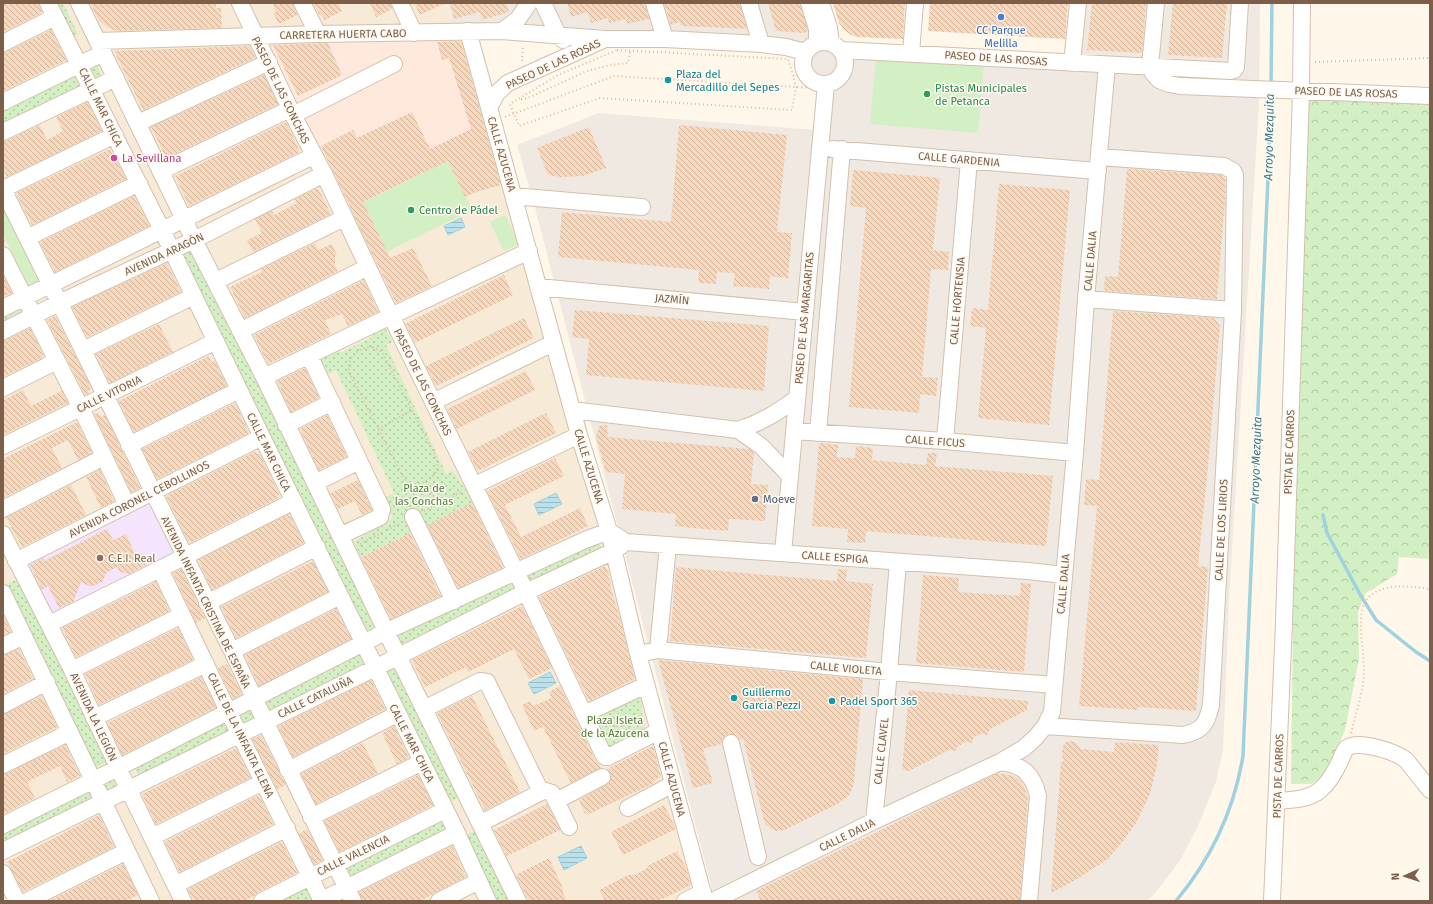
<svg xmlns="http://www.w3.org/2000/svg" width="1433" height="904" font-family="'Fira Sans',sans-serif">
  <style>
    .residential { fill: #f7ead6 }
    .commercial { fill: #ffe9dc }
    .industrial { fill: #f0e9e2 }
    .education { fill: #f5e5fc }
    .green { fill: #d3efc4 }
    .forest { fill: url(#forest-crowns) }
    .garden { fill: url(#garden-dots) }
    .water { fill: url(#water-rules); stroke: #9fd1df }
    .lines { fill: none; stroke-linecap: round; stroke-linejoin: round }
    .stream { stroke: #9fd1df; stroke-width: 3.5 }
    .building { fill: url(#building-back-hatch) }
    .minor-casing { stroke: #d3c0ac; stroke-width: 18 }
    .path { stroke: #debb9f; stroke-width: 2; stroke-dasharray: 1 3; stroke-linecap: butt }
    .minor { stroke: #fff; stroke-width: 16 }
    .shop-dot { fill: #3f7fe0; stroke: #fffaf1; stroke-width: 1.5 }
    .culture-dot { fill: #0f9aa8; stroke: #fffaf1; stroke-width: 1.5 }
    .leisure-dot { fill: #2e9e5b; stroke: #fffaf1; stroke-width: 1.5 }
    .hotel-dot { fill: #d1479c; stroke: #fffaf1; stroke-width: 1.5 }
    .service-dot { fill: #5c6f8a; stroke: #fffaf1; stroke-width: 1.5 }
    .education-dot { fill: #8d6e63; stroke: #fffaf1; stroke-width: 1.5 }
    .labels { text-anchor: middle; stroke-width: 3; stroke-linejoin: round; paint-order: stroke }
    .shop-label { font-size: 11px; fill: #366cbe; stroke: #fffaf1 }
    .street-label { font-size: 11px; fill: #7d5e48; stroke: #fffaf1 }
    .culture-label { font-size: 11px; fill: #0d838f; stroke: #fffaf1; text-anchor: start }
    .leisure-label { font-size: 11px; fill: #27864d; stroke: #fffaf1; text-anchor: start }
    .hotel-label { font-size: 11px; fill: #b23c85; stroke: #fffaf1; text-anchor: start }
    .park-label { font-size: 11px; fill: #4c7e3c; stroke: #fffaf1 }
    .service-label { font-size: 11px; fill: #4e5e75; stroke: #fffaf1; text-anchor: start }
    .education-label { font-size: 11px; fill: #785e54; stroke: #fffaf1; text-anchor: start }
    .water-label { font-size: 12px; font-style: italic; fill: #3b7a8b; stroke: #fffaf1 }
  </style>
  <defs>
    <pattern id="forest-crowns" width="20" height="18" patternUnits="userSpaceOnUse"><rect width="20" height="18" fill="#d3efc4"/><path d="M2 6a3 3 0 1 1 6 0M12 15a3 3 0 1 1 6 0" fill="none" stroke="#b0c5a1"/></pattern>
    <pattern id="garden-dots" width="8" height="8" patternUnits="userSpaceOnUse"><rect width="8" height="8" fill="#d3efc4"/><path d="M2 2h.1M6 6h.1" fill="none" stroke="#b0c5a1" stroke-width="1.8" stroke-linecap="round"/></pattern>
    <pattern id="water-rules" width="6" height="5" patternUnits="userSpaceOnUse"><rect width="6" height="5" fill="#bae2ec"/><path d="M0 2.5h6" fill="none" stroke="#9cbac1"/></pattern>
    <pattern id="building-back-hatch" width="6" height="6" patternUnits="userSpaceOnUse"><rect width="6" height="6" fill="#f8d8bd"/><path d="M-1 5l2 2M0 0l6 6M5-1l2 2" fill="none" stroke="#ceb29c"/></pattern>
  </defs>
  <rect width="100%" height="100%" fill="#fff7e9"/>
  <path class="residential" d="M3 3H232L338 213 350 209 495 137 701 901H3Z
    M247 3H447L454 26 260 29Z"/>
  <path class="commercial" d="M462 37 495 137 350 209 265 43Z"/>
  <path class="industrial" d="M447 3H807L841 54 984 63 1078 72 1083 3H1260L1259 103 1229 600 1223 750 1216 782 1198 826 1179 862 1155 893 1147 901H715L534 204 517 145 599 113 815 130 818 83 808 76 797 60 788 55 662 35 591 29 454 26Z"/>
  <path class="education" d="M150 501 177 554 51 616 24 563Z"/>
  <path class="green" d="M876 56 984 63 978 133 870 124Z
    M448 161 472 210 374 258 350 209Z
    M3 209 39 280 29 286 3 234Z
    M505 215 519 244 504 251 490 222Z"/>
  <path class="forest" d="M1307 95 1430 100V559L1399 557 1397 574 1366 593 1362 601 1358 613 1359 659 1345 730 1327 772 1312 784H1291L1295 475Z"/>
  <path class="garden" d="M52 3H63L78 34 70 39Z
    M96 63 104 80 92 86 84 69Z
    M78 71 85 85 3 125V108Z
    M189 244 379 628 368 636 179 253Z
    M23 304 27 313 3 325V314Z
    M383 324 393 342 386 345 446 474 453 471 474 502 361 557 354 542 393 518 384 498 394 493 336 370 324 376 315 359 337 348 340 353 372 337 369 331Z
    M598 538 603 552 530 587 524 575Z
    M19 578 109 761 91 770 3 586Z
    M515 579 521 591 402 650 396 637Z
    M362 651 369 665 267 716 260 701Z
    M396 663 461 796 448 803 383 670Z
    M640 693 645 734 606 754 589 717Z
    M249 707 256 721 241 728 234 714Z
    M227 720 233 733 141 780 133 765Z
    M113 774 119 786 104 793 98 782Z
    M87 785 94 800 3 845V826Z
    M443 817 450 831 349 881 342 867Z
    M478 829 512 901H496L464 836Z
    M307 885 314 899 309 901H276Z"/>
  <path class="water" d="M461 218 465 227 448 235 444 226Z
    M556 493 562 504 539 515 534 504Z
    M550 672 556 683 534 694 528 683Z
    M581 846 587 858 564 870 558 857Z"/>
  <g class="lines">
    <path class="stream" d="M1271 85 1272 3
      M1323 515 1327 533 1361 596 1376 620 1416 652 1430 661
      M1176 901C1211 859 1234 810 1243 756L1269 154 1270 94"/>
  </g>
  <path class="building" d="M3 3H39L42 13 3 32Z
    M90 3H216V8H221L222 28 116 31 107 27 99 21Z
    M272 3H293L297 15 279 24 273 13 276 12Z
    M313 3H338L342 11 325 20 321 14 320 15Z
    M370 3H391L392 9 376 17Z
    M414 3H446L420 15Z
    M450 3H506L509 12 482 20 480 12 454 19Z
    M567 3H645L649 19 627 24 626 19 609 23 608 18 591 23 588 12 571 17Z
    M664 3H740L747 29 681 26 679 22 671 25Z
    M768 3H800L808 30 805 33 776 31Z
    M833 3H905L903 39 857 37 851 35 844 30 839 23Z
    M930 3H1068L1065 39 928 31Z
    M1092 3H1146L1142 53 1087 50Z
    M1173 3H1227L1222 58 1168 55Z
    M51 30 66 60 3 91V53Z
    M461 41 501 185 476 192 465 197 448 161 363 202 390 258 413 248 432 286 396 303 321 146 353 130 357 138 412 112 430 149 471 129 449 58 442 60 437 42Z
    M328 43 342 75 298 96 273 45Z
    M250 46 255 58 143 110 114 51Z
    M264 75 278 104 166 158 151 127Z
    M87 102 102 131 7 177 3 169V142L40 125 47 140 63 131 56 117Z
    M286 122 300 152 189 206 175 176Z
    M679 125 787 135 777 232 792 233 788 278 770 276 769 289 733 286 735 273 717 272 716 284 698 283 699 270 558 257 562 212 671 222Z
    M589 127 606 168 583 176 560 177 548 175 537 148Z
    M110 149 126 179 32 225 16 193Z
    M1127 169 1221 175 1225 178V201L1217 299 1106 291 1104 288 1105 276 1118 277Z
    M853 170 940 178 933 250 949 252 948 270 931 269 922 377 938 378 936 396 920 394 919 413 849 407 866 208 850 206Z
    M999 184 1070 190 1049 425 978 418 986 328 970 326 972 308 988 310Z
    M318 188 331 214 253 252 247 240 262 233 255 219 272 211 274 215 297 203 295 199Z
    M134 196 149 226 55 272 40 242Z
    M315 243 318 250 332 244 337 255 335 256V266L338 271 245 318 230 287 262 272 261 269Z
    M167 263 181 292 87 337 72 307Z
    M504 275 513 295 415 343 405 324Z
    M3 276 12 293 3 297Z
    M364 280 378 312 348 326 342 314 325 320 331 334 268 364 254 335Z
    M575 310 769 326 764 391 586 375 589 339 572 337Z
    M1113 311 1214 318 1220 326 1208 467 1198 566 1208 567 1196 711 1138 707 1137 710 1079 706 1097 506 1084 505 1086 479 1099 480Z
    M55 316 92 389 88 391 89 393 85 395 47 320Z
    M524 318 534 338 436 386 426 366Z
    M159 324 173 352 110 383 96 354Z
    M30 328 44 357 3 377V341Z
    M209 356 211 362 214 360 227 386 134 432 119 401Z
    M305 368 319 398 291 412 277 381Z
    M526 371 535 390 457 429 447 409Z
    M23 390 31 406 62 391 68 403 3 435V400Z
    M235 403 249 433 157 479 142 449Z
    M98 413 101 417 105 415 140 488 131 492 94 414Z
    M546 413 556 433 478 471 468 452Z
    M327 415 347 457 319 470 300 429Z
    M77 422 92 453 78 460 68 440 52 448 62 468 3 498V459Z
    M607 425 608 437 749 449 754 453 751 484 768 485 765 521 729 519 728 531 692 528 675 526 676 514 622 509 625 474 606 472 596 437 599 426Z
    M819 443 838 445 837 457 855 458 856 446 873 448 872 460 926 465 928 453H937L935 466 1053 476 1046 546 866 531 865 543 847 542 848 529 812 526Z
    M254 452 260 454 279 494 278 498 192 542 188 541 167 498 168 495Z
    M555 458 564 476 505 505 521 537 580 508 588 526 521 559 487 491Z
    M100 470 114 501 101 508 86 477Z
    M358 480 372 510 362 515 355 501 338 509 331 493Z
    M71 485 86 515 22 547 6 518Z
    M472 503 503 567 458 588 427 525Z
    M289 514 304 543 212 590 198 560Z
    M107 529 113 540 126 534 136 556 142 553 148 564 129 574 120 572 117 567 106 573 103 581 91 587 81 582 73 602 59 608 48 586 42 590 30 565 43 558 44 561Z
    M410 533 440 596 391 619 361 557Z
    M313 561 328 592 236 638 221 607Z
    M605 566 610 576H608L612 585H610L620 619 635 679 589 701 539 597Z
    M676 567 837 581 838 569 847 570 846 581 873 584 866 658 670 641Z
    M181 569 205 618 196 623 173 573Z
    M923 575 959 578 958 592 1020 596 1021 583 1031 584 1024 672 916 663Z
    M156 582 169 611 76 657 62 628Z
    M522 606 552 668 529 679 514 649 468 672 466 667 425 687 412 660Z
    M336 609 351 639 259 686 245 655Z
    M3 615 11 632 3 635Z
    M178 628 193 660 99 705 85 674Z
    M19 649 33 678 3 694V655Z
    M658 660 863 679 854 782 852 790 849 795 838 804 784 830 777 831 771 829 765 824 743 739 740 740 738 736 733 734H728L725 736 722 740V744L703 749 713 783 693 788Z
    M227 664 242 694 233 699 218 668Z
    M201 677 216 707 122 755 107 723Z
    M371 680 385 709 293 757 278 726Z
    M560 686 595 760 602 768 598 769 571 783 543 727 534 731 522 705 530 701 533 706 552 698 549 692Z
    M909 690 1028 701 1027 710 989 730 988 735 981 734 973 738V743L965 742 957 747V751L949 750 909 771 902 770Z
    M42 696 57 727 3 754V714Z
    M472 696 520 792 485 810 437 713Z
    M394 726 409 758 397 764 382 733Z
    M261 735 286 785 277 789 252 739Z
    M1072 741 1077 744 1081 749 1114 752 1115 742 1159 745 1157 765 1150 794 1136 823 1123 841 1108 859 1074 881 1051 893 1061 762H1063L1062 750 1064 744 1066 742Z
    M363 743 378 773 316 804 301 774Z
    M65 745 80 776 67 782 60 766 27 782 35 798 3 814V774Z
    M653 746 661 777 653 781 654 783 587 815 586 813 585 814 579 800 610 782 611 777 610 772 607 769Z
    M236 748 250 778 156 824 142 794Z
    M996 774H1006L1016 777 1022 782 1028 797 1020 901H761L756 891Z
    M418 775 433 805 340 852 324 821Z
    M259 795 273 824 180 872 165 842Z
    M547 804 560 830 507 856 494 830Z
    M664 805 676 829 623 855 611 832Z
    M99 815 114 847 23 892 7 862Z
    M307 829 323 860 314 864 299 834Z
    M282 842 297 873 258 892 254 896 244 901H194L188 889Z
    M452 846 466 877 420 901H362L359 892Z
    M677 851 686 868 691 885 665 898 655 901H605L599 890 628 875H634L646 869 649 865Z
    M549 858 562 886 563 893 567 901H529L516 875Z
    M123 864 138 895 126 901H48Z"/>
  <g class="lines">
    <defs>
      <path id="minor" d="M48 3 162 230 262 437 457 833 488 901
        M79 3 194 240 264 377 398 656 518 901
        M240 3 293 115 324 174 391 316 526 592 604 756 606 757H608L659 731
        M302 3 318 34
        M400 3 414 33
        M543 3 558 35 563 40
        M654 3 665 39
        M749 3 761 44
        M809 3 817 29V42
        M821 3 829 28 831 43
        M1156 3 1150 66 1153 73 1159 80 1169 84 1180 86 1430 96
        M468 31 579 435 609 531 638 654 705 901
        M502 31 518 19 529 3
        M98 41 318 34 502 31 605 39H665L761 44 786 47 805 52
        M803 63a21 21 0 1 1 42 0a21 21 0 1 1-42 0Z
        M3 43 55 17
        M841 50 1231 71 1234 70 1236 67 1240 3
        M911 53 915 3
        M1072 63 1078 3
        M3 102 103 53
        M489 108 497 93 508 83 603 40
        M293 115 394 64
        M138 123 269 62
        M3 132 116 78
        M832 149 1098 171
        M161 171 290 109
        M3 189 232 651 265 721 353 901
        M3 189 115 135
        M514 198 524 197 642 207
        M27 238 139 183
        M3 255 81 408 127 505
        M216 281 344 218
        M538 287 805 312
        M1086 299 1233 310
        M3 308 313 156
        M3 331 59 303 194 240 324 174
        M240 331 368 267
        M83 350 194 296
        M309 355 382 509 380 517 340 536
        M264 377 391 316 529 251
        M3 388 57 361
        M433 402 553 343
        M572 410 738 430 761 446 790 476
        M286 425 332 402
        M738 430C761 423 778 412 797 398
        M794 431 945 441 1075 453
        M818 433 842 149
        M945 441 969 160
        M129 445 239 390
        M3 446 216 341
        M315 483 359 461
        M475 485 579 435
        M3 509 104 457
        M413 517 454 601
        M3 534 72 670 122 776 183 901
        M783 553 826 84
        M16 561 262 437
        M160 569 228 711 322 901
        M3 593 151 901
        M207 603 317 547
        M49 624 160 569 294 501
        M3 646 24 636
        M658 650 668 545
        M232 651 340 596
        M638 654 658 650 889 672 1054 685
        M72 670 182 615
        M3 705 47 682
        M424 709 480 681 487 682 541 792
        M584 714 646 685
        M94 718 206 664
        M1045 726 1183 735C1203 731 1207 723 1211 705L1233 310 1235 175 1233 171 1224 166 1099 157
        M731 743 758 857
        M1000 762C1022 764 1033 774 1038 796L1029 901
        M3 765 70 732
        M288 770 397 714
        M556 801 602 777
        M1277 801C1290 800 1307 800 1319 791 1328 784 1335 772 1340 761 1342 757 1344 750 1347 748 1358 739 1396 752 1406 760L1430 790
        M628 808 673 784
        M311 817 422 762
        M874 821 889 672 898 562
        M481 823 541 792 546 791 552 793 569 827
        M3 825 94 780 387 631 585 540 609 531 626 542 1028 571 1064 575
        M152 837 263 782
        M3 851 375 668 526 592 614 551 622 545
        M3 873 17 901
        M175 885 287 828
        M27 901 127 851
        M262 901 445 810
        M320 901 457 833
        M439 901 479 881
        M685 901 703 892
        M713 901 874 821 1000 762 1024 748 1036 737 1045 726 1052 712 1075 453 1086 299 1107 65
        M1272 901 1284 623 1301 91 1302 3"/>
    </defs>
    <use href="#minor" class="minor-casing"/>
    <path class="path" d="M617 50 788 59 793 75 796 87 792 110 600 98 519 126 510 104 558 75Z
      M522 61 523 45
      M1315 62 1430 58
      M521 99 528 98 587 71 610 65 628 63 630 52
      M505 117 614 76 813 88
      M3 237 5 241
      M373 347 382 352 437 459C437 462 438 465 437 468 433 482 416 488 405 481L349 372C347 357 358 347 373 347Z
      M378 429 412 410
      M426 481 437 504
      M424 511 463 491
      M387 530 401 523
      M360 544 383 532
      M617 726a6 6 0 1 1 12 0a6 6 0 1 1-12 0Z
      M629 723 642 716
      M1351 733C1356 713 1363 693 1364 673 1364 654 1360 636 1361 617 1363 581 1404 585 1430 589
      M608 734 618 729"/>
    <use href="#minor" class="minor"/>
  </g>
  <circle class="shop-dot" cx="1001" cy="17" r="4"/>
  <g class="culture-dot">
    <circle cx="668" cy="80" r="4"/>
    <circle cx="734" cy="698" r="4"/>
    <circle cx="832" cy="701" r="4"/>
  </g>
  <g class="leisure-dot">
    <circle cx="927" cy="94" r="4"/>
    <circle cx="411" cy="210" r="4"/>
  </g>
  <circle class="hotel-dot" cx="114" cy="158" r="4"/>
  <circle class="service-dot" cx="755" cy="499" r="4"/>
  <circle class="education-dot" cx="100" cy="558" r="4"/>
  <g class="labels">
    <g class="shop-label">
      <text x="1001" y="34">CC Parque<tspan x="1001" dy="13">Melilla</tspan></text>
    </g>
    <g class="street-label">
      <text transform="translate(343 34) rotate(-1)" y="4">CARRETERA HUERTA CABO</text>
      <text transform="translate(996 58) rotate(4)" y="4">PASEO DE LAS ROSAS</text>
      <text transform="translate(553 64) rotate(-25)" y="4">PASEO DE LAS ROSAS</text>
      <text transform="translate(281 90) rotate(64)" y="4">PASEO DE LAS CONCHAS</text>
      <text transform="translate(1346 92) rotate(2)" y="4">PASEO DE LAS ROSAS</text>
      <text transform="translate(101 107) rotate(64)" y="4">CALLE MAR CHICA</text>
      <text transform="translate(502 154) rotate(74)" y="4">CALLE AZUCENA</text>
      <text transform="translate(959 159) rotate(5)" y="4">CALLE GARDENIA</text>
      <text transform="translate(164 254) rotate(-25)" y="4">AVENIDA ARAGÓN</text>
      <text transform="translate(1090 261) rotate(-85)" y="4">CALLE DALIA</text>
      <text transform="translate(672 299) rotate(5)" y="4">JAZMÍN</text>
      <text transform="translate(957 301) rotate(-85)" y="4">CALLE HORTENSIA</text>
      <text transform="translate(804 318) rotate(-85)" y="4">PASEO DE LAS MARGARITAS</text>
      <text transform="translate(423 382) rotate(64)" y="4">PASEO DE LAS CONCHAS</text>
      <text transform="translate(109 394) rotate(-26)" y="4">CALLE VITORIA</text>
      <text transform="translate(935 441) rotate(4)" y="4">CALLE FICUS</text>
      <text transform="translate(269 452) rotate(64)" y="4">CALLE MAR CHICA</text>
      <text transform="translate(1289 452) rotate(-88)" y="4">PISTA DE CARROS</text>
      <text transform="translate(589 466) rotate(73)" y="4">CALLE AZUCENA</text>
      <text transform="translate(139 499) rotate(-27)" y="4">AVENIDA CORONEL CEBOLLINOS</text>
      <text transform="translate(1221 530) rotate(-87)" y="4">CALLE DE LOS LIRIOS</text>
      <text transform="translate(835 557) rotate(4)" y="4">CALLE ESPIGA</text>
      <text transform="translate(1063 584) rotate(-85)" y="4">CALLE DALIA</text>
      <text transform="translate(206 602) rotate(64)" y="4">AVENIDA INFANTA CRISTINA DE ESPAÑA</text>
      <text transform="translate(846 668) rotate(5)" y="4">CALLE VIOLETA</text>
      <text transform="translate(315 697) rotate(-26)" y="4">CALLE CATALUÑA</text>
      <text transform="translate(94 717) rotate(65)" y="4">AVENIDA LA LEGIÓN</text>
      <text transform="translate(241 735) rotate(64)" y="4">CALLE DE LA INFANTA ELENA</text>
      <text transform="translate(412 743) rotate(63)" y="4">CALLE MAR CHICA</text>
      <text transform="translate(881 751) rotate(-84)" y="4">CALLE CLAVEL</text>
      <text transform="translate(1278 776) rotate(-88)" y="4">PISTA DE CARROS</text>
      <text transform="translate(672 779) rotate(75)" y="4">CALLE AZUCENA</text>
      <text transform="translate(847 835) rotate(-26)" y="4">CALLE DALIA</text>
      <text transform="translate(353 855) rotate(-26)" y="4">CALLE VALENCIA</text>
    </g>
    <g class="culture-label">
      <text x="676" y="78">Plaza del<tspan x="676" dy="13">Mercadillo del Sepes</tspan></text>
      <text x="742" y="696">Guillermo<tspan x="742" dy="13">García Pezzi</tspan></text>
      <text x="840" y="705">Padel Sport 365</text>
    </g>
    <g class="leisure-label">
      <text x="935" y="92">Pistas Municipales<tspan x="935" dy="13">de Petanca</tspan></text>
      <text x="419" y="214">Centro de Pádel</text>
    </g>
    <g class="hotel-label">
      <text x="122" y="162">La Sevillana</text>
    </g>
    <g class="park-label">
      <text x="424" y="492">Plaza de<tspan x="424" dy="13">las Conchas</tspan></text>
      <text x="615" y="724">Plaza Isleta<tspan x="615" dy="13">de la Azucena</tspan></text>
    </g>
    <g class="service-label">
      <text x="763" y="503">Moeve</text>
    </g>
    <g class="education-label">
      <text x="108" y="562">C.E.I. Real</text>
    </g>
    <g class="water-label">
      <text transform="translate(1269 137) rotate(-89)" y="4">Arroyo Mezquita</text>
      <text transform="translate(1256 460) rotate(-88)" y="4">Arroyo Mezquita</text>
    </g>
  </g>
  <rect width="1433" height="904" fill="none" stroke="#7d5e48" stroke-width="8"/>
  <g transform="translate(1405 876) rotate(267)" stroke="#fffaf1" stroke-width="3" paint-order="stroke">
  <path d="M0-3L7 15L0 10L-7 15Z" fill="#7d5e48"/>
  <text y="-6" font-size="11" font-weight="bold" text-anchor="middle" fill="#7d5e48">N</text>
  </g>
</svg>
